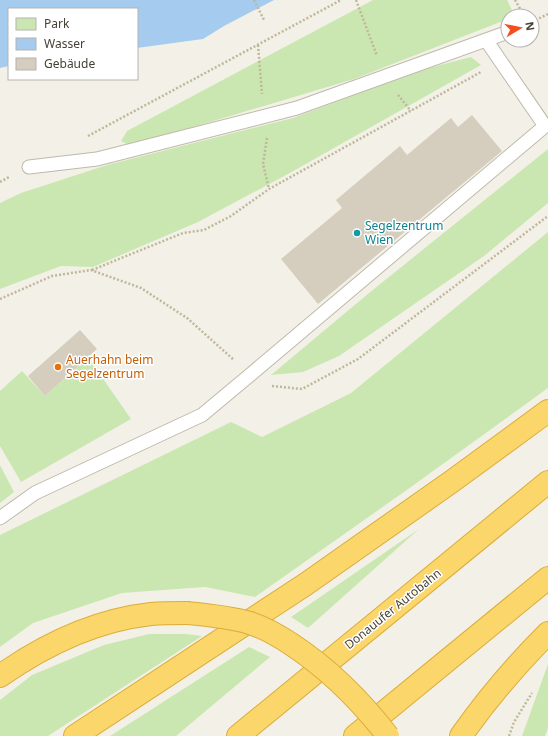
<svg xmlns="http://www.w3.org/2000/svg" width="548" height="736" font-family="'Noto Sans',sans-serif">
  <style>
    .green { fill: #cae7b1 }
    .water { fill: #a5cbef }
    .building { fill: #d5cdbd }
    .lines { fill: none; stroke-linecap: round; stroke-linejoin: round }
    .lane-casing { stroke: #bfb9aa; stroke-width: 15 }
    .highway-casing { stroke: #dbac3a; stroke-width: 24 }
    .path { stroke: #c0b69b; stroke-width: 2.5; stroke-dasharray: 2 2; stroke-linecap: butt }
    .lane { stroke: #fff; stroke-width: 13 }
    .highway { stroke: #fbd66b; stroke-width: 22 }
    .highway-bridge-casing { stroke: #dbac3a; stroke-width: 24; stroke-linecap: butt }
    .highway-bridge { stroke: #fbd66b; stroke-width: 22 }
    .culture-dot { fill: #0f9aa8; stroke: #fff; stroke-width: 1.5 }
    .food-dot { fill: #e8710a; stroke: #fff; stroke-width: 1.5 }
    .labels { text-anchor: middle; stroke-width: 3; stroke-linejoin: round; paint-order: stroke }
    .culture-label { font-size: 12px; fill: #0d838f; stroke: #fff; text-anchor: start }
    .food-label { font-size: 12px; fill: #c56008; stroke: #fff; text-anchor: start }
    .street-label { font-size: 12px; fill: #464136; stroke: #fff }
  </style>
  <rect width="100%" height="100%" fill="#f3f1e7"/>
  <path class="green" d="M373 0H507L515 16H508V19L354 79 130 146 121 141 127 131Z
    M471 57 481 65 288 174 198 222 93 267 61 266 0 289V203L21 193 107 165 293 118 421 70Z
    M548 149V203L484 256 339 356 303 372 271 375 369 293Z
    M548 232V388L411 487 255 597 205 587 122 593 33 623 0 647V535L231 422 262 437 351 393Z
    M88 357 131 419 21 482 0 446V391L22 371 45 396Z
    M0 465 14 492 0 503Z
    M419 529 308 628 291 617Z
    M149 634H186L202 636 48 736H0V700L32 675 104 645Z
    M249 647 270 657 176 736H110Z
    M548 664V728L545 736H522Z"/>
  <path class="water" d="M0 0H274L224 26 203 39 137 48V9H9V66L0 68Z"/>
  <path class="building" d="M472 115 502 151 318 304 281 259 342 208 336 200 400 146 407 155 451 118 458 127Z
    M80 330 97 349 45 396 28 376Z"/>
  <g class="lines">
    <defs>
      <path id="lane" d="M29 167 97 159 297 108 508 32
        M0 518 35 493 202 415 250 375 545 126 486 40"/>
      <path id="highway" d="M0 676C44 645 97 620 151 614 163 613 175 613 187 613
        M75 736 306 584 451 482 548 411
        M238 736 548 482
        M355 736 548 578
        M461 736C487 699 516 665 548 633"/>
    </defs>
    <use href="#lane" class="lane-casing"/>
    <use href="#highway" class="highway-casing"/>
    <path class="path" d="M254 0 264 20
      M356 0 377 56
      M515 0 523 14
      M532 22 548 14
      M258 45 262 94
      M398 95 411 111
      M88 136 341 0
      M267 138 263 164 269 189
      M0 182 9 177
      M92 270 183 233 204 230 231 216 269 189 481 72
      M0 299 52 276 91 270 141 288 187 318 234 360
      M272 386 302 389 358 359 548 216
      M509 736 514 722 532 693"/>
    <use href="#lane" class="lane"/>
    <use href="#highway" class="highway"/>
    <defs>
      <path id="highway-bridge" d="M187 613C208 615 230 617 250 623 265 628 279 636 291 644 329 669 360 700 388 736"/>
    </defs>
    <use href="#highway-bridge" class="highway-bridge-casing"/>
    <use href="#highway-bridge" class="highway-bridge"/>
  </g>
  <circle class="culture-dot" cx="357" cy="233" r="4"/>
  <circle class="food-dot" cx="58" cy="367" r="4"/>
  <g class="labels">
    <g class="culture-label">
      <text x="365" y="230">Segelzentrum<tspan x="365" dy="14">Wien</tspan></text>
    </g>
    <g class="food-label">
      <text x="66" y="364">Auerhahn beim<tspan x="66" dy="14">Segelzentrum</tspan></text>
    </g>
    <g class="street-label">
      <text transform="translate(393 609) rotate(-39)" y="4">Donauufer Autobahn</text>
    </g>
  </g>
  <rect x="8" y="8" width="130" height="72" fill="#ffffff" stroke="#b5b3af"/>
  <rect x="16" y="18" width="20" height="12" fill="#cae7b1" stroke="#b5b3af"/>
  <text x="44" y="28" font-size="12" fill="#464136">Park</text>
  <rect x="16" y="38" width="20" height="12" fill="#a5cbef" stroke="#b5b3af"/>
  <text x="44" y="48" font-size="12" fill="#464136">Wasser</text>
  <rect x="16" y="58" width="20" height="12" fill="#d5cdbd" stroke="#b5b3af"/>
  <text x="44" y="68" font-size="12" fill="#464136">Gebäude</text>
  <g transform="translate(520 28) rotate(80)"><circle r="19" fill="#ffffff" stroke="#b5b3af"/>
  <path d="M0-3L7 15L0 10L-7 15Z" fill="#f64d1c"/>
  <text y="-6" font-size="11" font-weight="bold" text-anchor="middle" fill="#464136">N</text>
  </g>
</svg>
